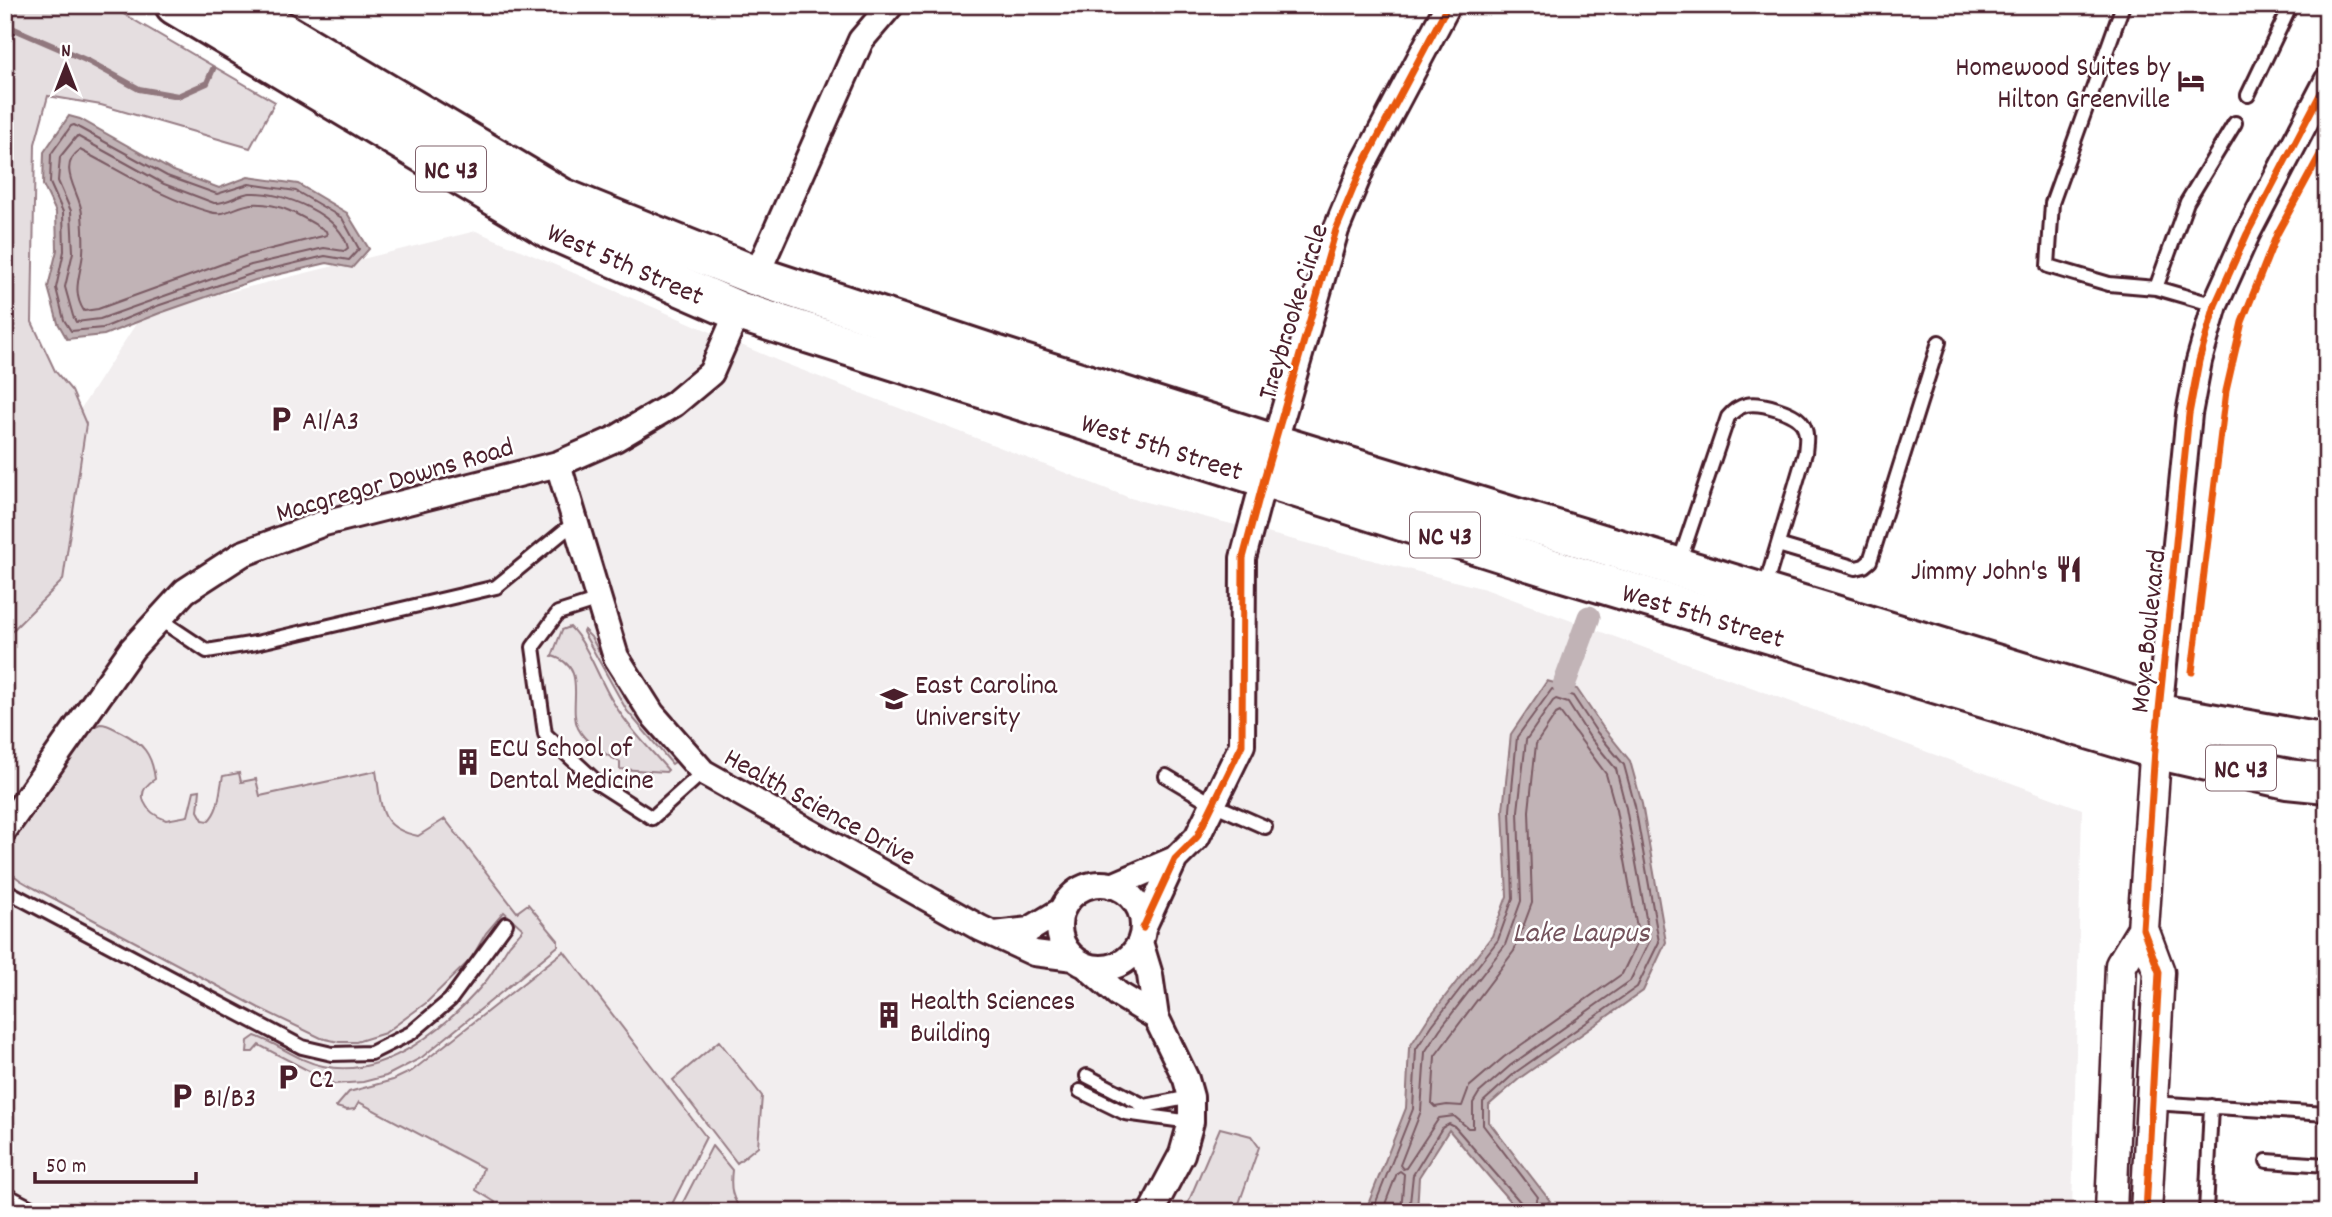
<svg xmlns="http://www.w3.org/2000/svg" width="2332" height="1217" font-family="Dekko,sans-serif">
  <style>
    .built { fill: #f2eeef }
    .green { fill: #e5dee0; stroke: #987e86; stroke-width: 2 }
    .water { fill: #c1b3b6; stroke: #91787e; stroke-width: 2 }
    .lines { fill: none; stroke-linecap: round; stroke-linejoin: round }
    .shore { stroke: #7a5a63; stroke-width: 2 }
    .stream { stroke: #91787e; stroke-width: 6 }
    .canal { stroke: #c1b3b6; stroke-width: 23 }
    .service-casing { stroke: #4a1f2b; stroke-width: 18 }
    .minor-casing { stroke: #4a1f2b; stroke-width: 30 }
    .tertiary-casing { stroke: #4a1f2b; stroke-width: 35 }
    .primary-casing { stroke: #4a1f2b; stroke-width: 44 }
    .service { stroke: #fff; stroke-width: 12 }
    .minor { stroke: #fff; stroke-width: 24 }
    .tertiary { stroke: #fff; stroke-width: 30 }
    .primary { stroke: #fff; stroke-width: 38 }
    .cycleway-casing { stroke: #fff; stroke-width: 11 }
    .cycleway { stroke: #e8590c; stroke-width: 7 }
    .labels { text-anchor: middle; stroke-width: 5; stroke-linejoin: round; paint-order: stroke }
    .shield { fill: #fff; stroke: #80626b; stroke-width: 2 }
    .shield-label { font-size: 26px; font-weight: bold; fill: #4a1f2b }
    .poi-label { font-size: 28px; fill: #4a1f2b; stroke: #fff; text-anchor: start }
    .street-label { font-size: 28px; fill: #4a1f2b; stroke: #fff }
    .water-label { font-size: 30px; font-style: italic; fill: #74535c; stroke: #fff }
  </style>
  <rect width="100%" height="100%" fill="#fff"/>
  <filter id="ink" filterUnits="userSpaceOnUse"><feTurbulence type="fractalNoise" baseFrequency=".0143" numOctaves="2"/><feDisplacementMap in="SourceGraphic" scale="14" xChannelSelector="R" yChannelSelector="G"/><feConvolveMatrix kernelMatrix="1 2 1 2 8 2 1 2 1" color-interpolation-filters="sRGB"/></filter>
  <g filter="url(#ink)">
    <path class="built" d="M476 231 781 362 1130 498 1485 589 2082 809 2072 1212H5V525L143 313Z"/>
    <path class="green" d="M5 5H108L275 102 250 148 101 105 48 96 35 144 32 322 55 371 72 391 86 424 63 580 5 638Z
      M570 627C588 644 599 680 613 702 628 727 649 748 668 770L666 772 620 769V762C605 754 586 744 578 728 567 704 590 667 552 656L562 630Z
      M584 630 591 637 621 692 636 714 671 755 675 762 672 764 627 711 583 632Z
      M100 724C108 724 113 728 121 732 143 743 152 754 155 779 132 793 145 812 166 820L188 816 194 791 200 790 198 811 203 820 208 821C220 810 219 792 223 776L239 773 241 782 256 779 260 796 376 771C382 807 378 828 418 836L445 819 517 912 528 904 558 940V946L421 1058 386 1076 363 1082 334 1084 259 1045 253 1052H247L248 1041 255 1036C279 1044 298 1061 323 1066 386 1080 448 1026 486 981 495 970 501 957 509 945 513 940 519 934 523 929L504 912 486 933 471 959 426 1003 385 1033 356 1042H339L321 1038 259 1008 36 889C13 877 0 870 8 842L91 728Z
      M564 951 706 1137 668 1212H490L495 1202 476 1190 483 1168 359 1102 355 1109 347 1110 336 1107 349 1092 393 1080 412 1071Z
      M719 1041 762 1096 758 1146 737 1163 673 1080Z
      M1220 1128 1251 1136 1259 1147 1236 1212H1184Z
      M712 1146 732 1170C730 1187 731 1200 744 1212H678Z"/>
    <path class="water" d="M69 116 80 119 171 170 219 188 248 177 298 184 347 213 369 249 352 268 327 263 255 280 160 313 104 335 67 339 58 323 48 287 57 250 56 212 43 185 44 152Z
      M1547 681 1577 689 1602 726 1630 761 1642 804 1666 942 1643 991 1520 1078 1489 1105V1122L1550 1201 1534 1212H1519L1449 1130 1419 1177 1417 1212H1365L1406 1108 1409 1048 1427 1020 1492 936 1507 896 1503 810 1511 734Z"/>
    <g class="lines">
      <path class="shore" d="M74 125 167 176 217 194 249 184 296 191 342 218 359 249 349 260 325 256 254 273 157 306 103 328 71 331 64 320 56 288 64 251 63 212 50 183 51 154 71 126Z
        M77 136 164 184 214 203C228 204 237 194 250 193 283 191 340 215 348 248L344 251 324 248 251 265 100 319 76 322 73 316 65 287 73 252 71 211 58 181 60 157Z
        M80 150C123 172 163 199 210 212 226 217 237 205 252 204 280 202 303 217 326 231L327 235 247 255 98 309 84 311C71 291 81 274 83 253 84 240 83 227 82 214 81 193 55 167 80 150Z
        M1556 699 1568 703 1589 736 1616 769 1626 808 1650 940 1630 981 1511 1065 1479 1093 1473 1103V1128H1468L1454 1116 1439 1118 1406 1168 1403 1169 1400 1165 1421 1111 1425 1052 1440 1029 1505 945 1521 901 1518 811 1526 740 1553 701Z
        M1560 712 1606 774 1616 810 1639 939 1622 974 1504 1057 1469 1087 1462 1106 1447 1105 1435 1107 1432 1104 1435 1056 1514 951 1532 903 1529 811 1536 744 1556 714Z
        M1372 1212 1413 1109 1416 1049 1433 1024 1498 940 1513 898 1510 810 1517 737 1552 689 1573 696 1596 731 1624 765 1635 806 1659 942 1637 987 1516 1072 1483 1102V1125L1538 1197 1531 1212
        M1382 1212 1397 1173 1400 1171 1404 1174 1401 1212
        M1409 1212 1413 1175 1442 1128 1449 1124 1455 1127 1522 1204 1524 1212"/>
      <path class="stream" d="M5 25 88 61 139 89 178 96 207 83 213 69
        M1542 1206 1545 1212"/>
      <path class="canal" d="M1564 685 1589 617"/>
      <defs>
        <path id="service" d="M2123 5 2052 203 2048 266 2109 284 2156 288 2215 305
          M2248 95 2291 5
          M2156 288 2187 202 2235 123
          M1778 545 1856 568 1864 566 1870 561 1939 342
          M1679 563 1728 417C1733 411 1738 407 1746 405 1760 402 1797 412 1803 425 1808 434 1806 443 1805 453L1764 591
          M599 600 558 613 533 647 545 734 599 784 652 818 703 772
          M159 619 207 651 256 643 496 587 575 522
          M1166 776 1213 804 1265 827
          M5 890 302 1047 332 1054 371 1053 411 1033 450 1000 506 924
          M1087 1076 1145 1106 1191 1097
          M1080 1091 1125 1113 1191 1122
          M2152 1103 2327 1114
          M2267 1161 2327 1165
          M2206 1212 2211 1106"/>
        <path id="minor" d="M756 276 861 40 891 5
          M558 464 616 657 652 714 703 772 980 928 1034 953 1074 958
          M2159 714 2189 414 2199 361 2215 305 2247 234 2327 81
          M5 829 132 649 185 591 242 554 324 523 558 464 615 439 674 404 711 373 738 311
          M1059 926a42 42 0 1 1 84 0a42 42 0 1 1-84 0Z
          M1112 886 1175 859
          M1143 928 1175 859 1197 837 1242 745 1243 558 1264 479 1336 230 1363 165 1448 5
          M995 934 1029 930 1062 910
          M1140 942 1150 975 1156 1017 1186 1079 1191 1097V1122L1182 1154 1151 1212
          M1085 965 1118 994 1156 1017
          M5 1201 26 1212"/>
        <path id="tertiary" d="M2111 1212 2121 965 2143 929
          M2146 1212 2159 972 2143 929 2157 729"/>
        <g id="primary">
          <path id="s1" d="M175 5 550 229 738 311 1560 571 2155 749 2287 779 2327 783"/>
          <path d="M237 5 562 198 756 276 998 356 1274 444 2159 714 2327 744"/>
        </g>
      </defs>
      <use href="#service" class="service-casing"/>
      <use href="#minor" class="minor-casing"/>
      <use href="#tertiary" class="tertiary-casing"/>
      <use href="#primary" class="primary-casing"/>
      <use href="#service" class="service"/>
      <use href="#minor" class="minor"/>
      <use href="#tertiary" class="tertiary"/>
      <use href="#primary" class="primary"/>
      <defs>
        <path id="cycleway" d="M2192 672 2226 391 2242 322 2277 234 2327 142
          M1143 928 1175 859 1197 837 1242 745 1243 558 1264 479 1336 230 1363 165 1448 5
          M2146 1212 2159 972 2143 929 2155 749 2189 414 2199 361 2215 305 2247 234 2327 81"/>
      </defs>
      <use href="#cycleway" class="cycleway-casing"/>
      <use href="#cycleway" class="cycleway"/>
    </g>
  </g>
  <defs>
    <symbol id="hotel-bare" viewBox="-9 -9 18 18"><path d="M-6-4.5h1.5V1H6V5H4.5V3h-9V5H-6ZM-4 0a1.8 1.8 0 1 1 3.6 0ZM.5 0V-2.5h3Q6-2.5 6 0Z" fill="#4a1f2b" stroke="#fff" stroke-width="2.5" paint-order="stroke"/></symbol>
    <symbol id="parking-bare" viewBox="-9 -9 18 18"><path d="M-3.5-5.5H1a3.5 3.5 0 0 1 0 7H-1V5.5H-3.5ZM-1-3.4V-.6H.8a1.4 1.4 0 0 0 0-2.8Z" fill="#4a1f2b" stroke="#fff" stroke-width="2.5" paint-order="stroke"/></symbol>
    <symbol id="restaurant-bare" viewBox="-9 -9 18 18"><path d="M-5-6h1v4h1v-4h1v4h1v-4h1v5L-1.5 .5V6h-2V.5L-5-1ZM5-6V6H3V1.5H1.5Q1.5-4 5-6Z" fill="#4a1f2b" stroke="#fff" stroke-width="2.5" paint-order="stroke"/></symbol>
    <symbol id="university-bare" viewBox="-9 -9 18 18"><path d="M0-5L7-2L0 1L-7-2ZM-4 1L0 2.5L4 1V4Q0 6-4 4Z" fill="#4a1f2b" stroke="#fff" stroke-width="2.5" paint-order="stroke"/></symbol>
    <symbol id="building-bare" viewBox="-9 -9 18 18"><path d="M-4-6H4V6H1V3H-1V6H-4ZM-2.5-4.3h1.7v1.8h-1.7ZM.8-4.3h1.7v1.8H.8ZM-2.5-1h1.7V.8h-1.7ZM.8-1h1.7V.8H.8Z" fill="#4a1f2b" stroke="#fff" stroke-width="2.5" paint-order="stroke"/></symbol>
  </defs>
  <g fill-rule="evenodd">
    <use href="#hotel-bare" x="2172" y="62" width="38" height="38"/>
    <use href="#parking-bare" x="262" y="400" width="38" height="38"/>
    <use href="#restaurant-bare" x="2050" y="550" width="38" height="38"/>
    <use href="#university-bare" x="875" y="680" width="38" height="38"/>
    <use href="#building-bare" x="449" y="743" width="38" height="38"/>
    <use href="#building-bare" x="870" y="996" width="38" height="38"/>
    <use href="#parking-bare" x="269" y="1058" width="38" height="38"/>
    <use href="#parking-bare" x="163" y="1077" width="38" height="38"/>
  </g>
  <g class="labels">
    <g class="shield">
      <rect x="416" y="146.5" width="70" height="45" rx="5"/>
      <rect x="1410" y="512.5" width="70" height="45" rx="5"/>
      <rect x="2206" y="745.5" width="70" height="45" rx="5"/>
    </g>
    <g class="shield-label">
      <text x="451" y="178">NC 43</text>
      <text x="1445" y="544">NC 43</text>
      <text x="2241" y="777">NC 43</text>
    </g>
    <g class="poi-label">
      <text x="2170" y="75" text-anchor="end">Homewood Suites by<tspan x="2170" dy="32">Hilton Greenville</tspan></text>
      <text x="302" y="429">A1/A3</text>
      <text x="2048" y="579" text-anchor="end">Jimmy John's</text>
      <text x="915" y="693">East Carolina<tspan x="915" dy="32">University</tspan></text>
      <text x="489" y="756">ECU School of<tspan x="489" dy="32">Dental Medicine</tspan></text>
      <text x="910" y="1009">Health Sciences<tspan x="910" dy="32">Building</tspan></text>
      <text x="309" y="1087">C2</text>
      <text x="203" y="1106">B1/B3</text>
    </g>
    <g class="street-label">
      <text dy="10" stroke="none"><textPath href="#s1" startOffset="520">West 5th Street</textPath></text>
      <text transform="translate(1291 311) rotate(-73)" y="10">Treybrooke Circle</text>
      <text dy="10" stroke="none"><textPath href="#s1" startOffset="1087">West 5th Street</textPath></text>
      <text transform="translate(394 478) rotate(-16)" y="10">Macgregor Downs Road</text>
      <text dy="10" stroke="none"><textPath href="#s1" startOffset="1654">West 5th Street</textPath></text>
      <text transform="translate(2146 631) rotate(-84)" y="10">Moye Boulevard</text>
      <text transform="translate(821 805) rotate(29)" y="10">Health Science Drive</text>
    </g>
    <g class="water-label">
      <text x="1581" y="941">Lake Laupus</text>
    </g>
  </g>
  <rect width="2332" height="1217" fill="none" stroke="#fff" stroke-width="28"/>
  <rect x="14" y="14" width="2304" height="1189" fill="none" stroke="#4a1f2b" stroke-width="2.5" filter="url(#ink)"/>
  <g transform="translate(66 66)" stroke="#ffffff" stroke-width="5" paint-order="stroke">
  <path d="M0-5L12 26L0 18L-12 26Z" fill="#4a1f2b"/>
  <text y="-10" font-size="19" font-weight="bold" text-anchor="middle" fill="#4a1f2b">N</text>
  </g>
  <path d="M35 1172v10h161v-10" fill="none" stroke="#4a1f2b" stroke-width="3.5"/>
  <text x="46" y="1172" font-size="21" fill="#4a1f2b" stroke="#ffffff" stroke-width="5" paint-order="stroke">50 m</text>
</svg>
